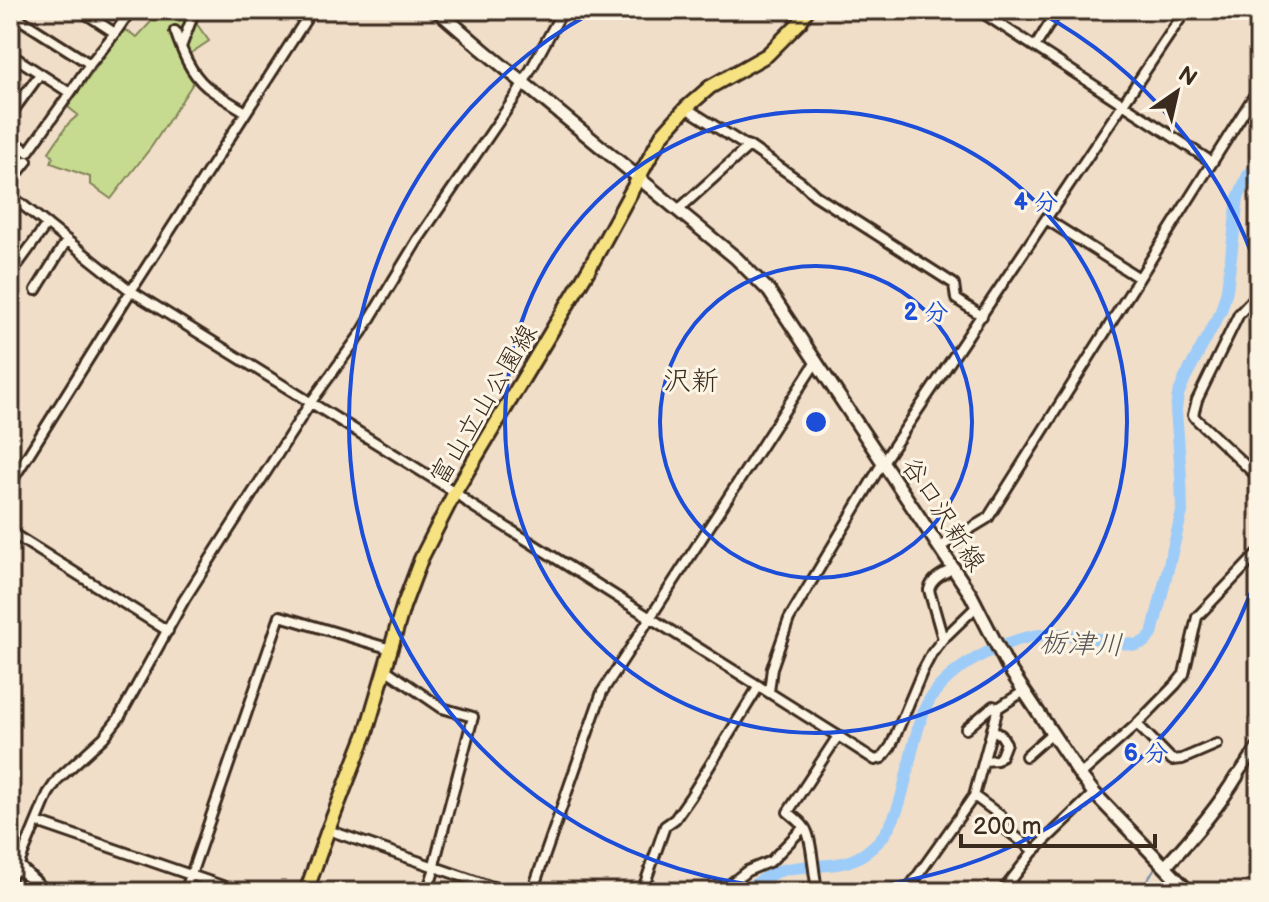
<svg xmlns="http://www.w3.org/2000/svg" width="1269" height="902" font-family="'Balsamiq Sans','Klee One',sans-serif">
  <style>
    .green { fill: #c7db90; stroke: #818257; stroke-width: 2 }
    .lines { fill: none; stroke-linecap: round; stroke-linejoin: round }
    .stream { stroke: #768ba1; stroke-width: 2 }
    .river { stroke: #9dccf9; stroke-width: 12 }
    .street-casing { stroke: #3b2a1e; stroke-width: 14 }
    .secondary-casing { stroke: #3b2a1e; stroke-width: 17 }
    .primary-casing { stroke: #3b2a1e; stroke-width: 18 }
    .street { stroke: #fcf5e5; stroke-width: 8 }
    .secondary { stroke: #fcf5e5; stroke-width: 11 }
    .primary { stroke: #f6e281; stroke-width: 12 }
    .ring { fill: none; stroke: #1d4ed8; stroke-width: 4 }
    .labels { text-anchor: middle; stroke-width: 6; stroke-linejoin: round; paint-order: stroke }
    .street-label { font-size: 26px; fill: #3b2a1e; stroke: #fcf5e5 }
    .neighbourhood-label { font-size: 28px; fill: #3b2a1e; stroke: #fcf5e5 }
    .water-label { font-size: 28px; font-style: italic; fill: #545255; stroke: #fcf5e5 }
    .centre { fill: #1d4ed8; stroke: #fcf5e5; stroke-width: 4 }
    .ring-label { font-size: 24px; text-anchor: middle; font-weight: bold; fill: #1d4ed8; stroke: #fcf5e5; stroke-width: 6; stroke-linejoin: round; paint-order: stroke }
  </style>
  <rect width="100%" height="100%" fill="#f1dec9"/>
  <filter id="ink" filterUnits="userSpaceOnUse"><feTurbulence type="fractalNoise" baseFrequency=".0125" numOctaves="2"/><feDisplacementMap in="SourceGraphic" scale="16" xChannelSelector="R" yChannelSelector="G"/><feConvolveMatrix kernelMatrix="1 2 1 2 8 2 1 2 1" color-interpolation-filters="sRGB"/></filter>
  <g filter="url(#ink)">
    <path class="green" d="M162 10H202L196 23 209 41 188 55 199 74 152 146 111 199 90 184V177L51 163 53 157 49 152 68 124 78 115 68 107 124 29 137 37Z"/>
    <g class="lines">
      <path class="stream" d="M1234 772 1259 735
        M1181 841 1224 787
        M1164 859 1174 849
        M1140 892 1156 866"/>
      <path class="river" d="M744 892C757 883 771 872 787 869 823 862 848 873 878 842 901 818 904 783 912 751 917 734 920 715 930 699 952 664 1015 633 1056 634 1083 635 1110 641 1135 645L1144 642 1152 634 1182 512 1181 476 1176 410 1178 395 1185 378 1221 311 1227 290 1238 198 1248 175 1259 163"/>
      <defs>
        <path id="street" d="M80 10 115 33 131 10
          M978 10 1212 162
          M10 13 90 64 70 93 10 54
          M175 31C182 51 190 73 207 87 219 96 233 104 246 112
          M181 47 195 10
          M1035 47 1058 10
          M90 64 115 33
          M686 108 743 144 749 146 801 182 815 195 954 284 956 299 982 316
          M10 115 40 74
          M10 138 28 152 70 93
          M10 183 27 161
          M10 195 131 291 455 492 471 505 838 736 788 812C795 818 804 824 807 832 813 846 813 875 818 892
          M678 210 749 146
          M1046 219 1139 278
          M10 275 47 224
          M36 290 67 240
          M1259 293 1239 314 1197 400 1193 415 1196 419 1259 478
          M10 484 131 291 312 10
          M10 532 168 631
          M940 547 988 518 1259 88
          M954 568C943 574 932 578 929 590L943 639 977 606
          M385 669 442 708 473 717 435 861 434 871 427 892
          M1024 691 998 708 974 796 1001 816 1007 830 1034 851
          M769 692 772 668 789 619 883 462 1186 10
          M1137 724 1172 760 1182 759 1217 744
          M966 729 993 706 998 708
          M838 736 875 760 882 758 891 746 922 672 932 653 943 639
          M1026 756 1052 733
          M984 761 997 760 1001 756 1006 743 1001 735 992 729
          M1080 775 1137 724 1176 684 1184 674 1197 617 1259 552
          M1237 776 1259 744
          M37 822 240 892
          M328 830 507 892
          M10 878 18 866 48 794 58 779 104 737 119 718 184 600 311 402 362 332 417 241 518 93 563 10
          M185 892 280 616 391 649
          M532 892 602 692 816 362
          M642 892 665 826 675 819 691 796 759 686
          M720 892 747 871 771 861 804 827
          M906 892 974 796
          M1002 892 1032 853 1094 793"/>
        <path id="secondary" d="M437 10 482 49 736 258 769 291 971 595 1008 667 1080 775 1094 793 1189 892
          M10 859 45 892
          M1165 867C1191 839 1217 809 1237 776"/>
        <path id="primary" d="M306 892 328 830 366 733 403 607 421 559 455 492 590 267 662 135 686 108 710 87 767 55 800 22 807 10"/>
      </defs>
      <use href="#street" class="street-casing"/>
      <use href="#secondary" class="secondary-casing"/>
      <use href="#primary" class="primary-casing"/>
      <use href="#street" class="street"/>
      <use href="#secondary" class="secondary"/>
      <use href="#primary" class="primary"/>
    </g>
  </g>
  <g class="ring">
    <circle cx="816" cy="422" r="156"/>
    <circle cx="816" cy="422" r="311"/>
    <path d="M1259 570A467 467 0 1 1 593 12M1039 12A467 467 0 0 1 1259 274"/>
  </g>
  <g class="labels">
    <g class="street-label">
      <text transform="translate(483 404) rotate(-59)" y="9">富山立山公園線</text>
      <text transform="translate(944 514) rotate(57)" y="9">谷口沢新線</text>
    </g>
    <g class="neighbourhood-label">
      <text x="691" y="390">沢新</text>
    </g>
    <g class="water-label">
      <text transform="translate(1081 643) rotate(2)" y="10">栃津川</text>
    </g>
  </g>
  <circle cx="816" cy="422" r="12" class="centre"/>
  <g class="ring-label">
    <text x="1036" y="210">4 分</text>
    <text x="926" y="320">2 分</text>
    <text x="1146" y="761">6 分</text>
  </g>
  <rect width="1269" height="902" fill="none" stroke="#fcf5e5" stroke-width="40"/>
  <rect x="20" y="20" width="1229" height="862" fill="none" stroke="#3b2a1e" stroke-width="3" filter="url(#ink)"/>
  <g transform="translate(1177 92) rotate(34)" stroke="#fcf5e5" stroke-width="6" paint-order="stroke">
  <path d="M0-6L14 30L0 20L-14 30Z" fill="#3b2a1e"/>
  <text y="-12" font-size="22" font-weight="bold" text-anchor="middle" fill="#3b2a1e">N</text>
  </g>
  <path d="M961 834v12h194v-12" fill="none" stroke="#3b2a1e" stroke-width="4"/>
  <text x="973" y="834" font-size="24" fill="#3b2a1e" stroke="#fcf5e5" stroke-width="6" paint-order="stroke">200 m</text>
</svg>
